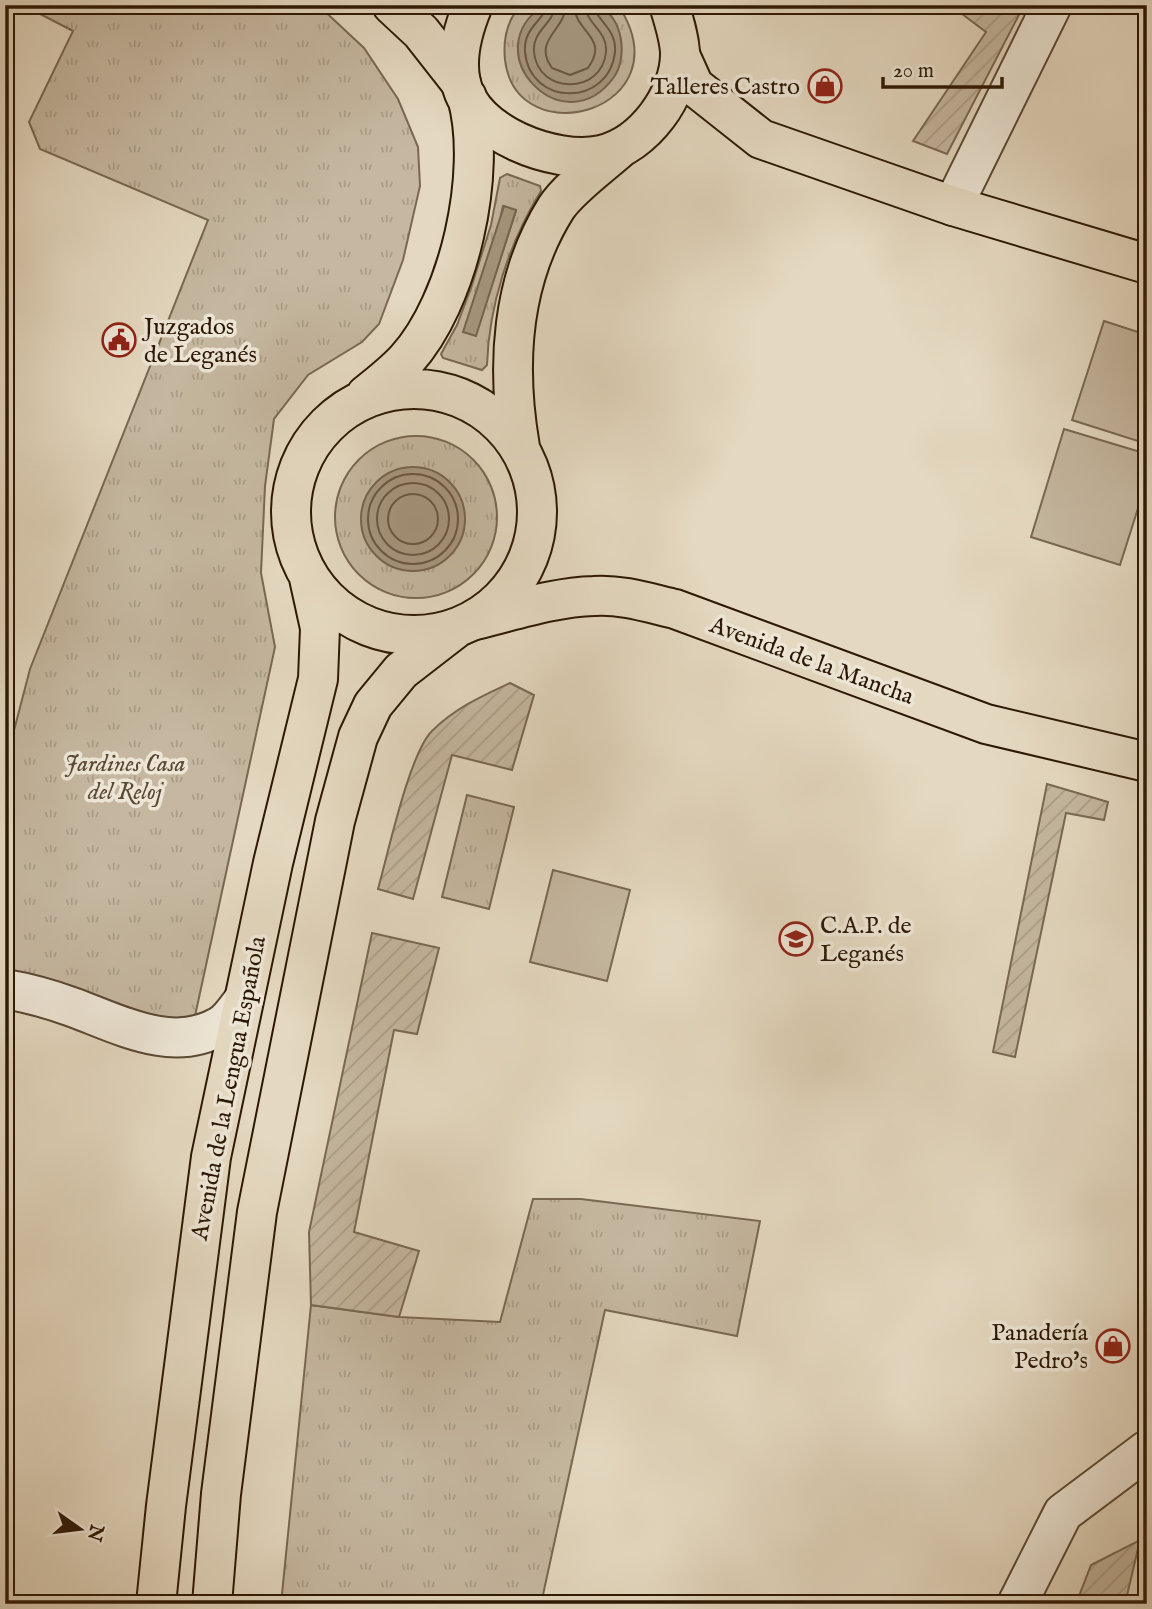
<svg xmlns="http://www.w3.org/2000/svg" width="1152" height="1609" font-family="'IM FELL English',serif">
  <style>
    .grass { fill: url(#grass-tufts); stroke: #796852; stroke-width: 2; fill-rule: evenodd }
    .garden { fill: url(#garden-furrows); stroke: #796852; stroke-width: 2 }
    .pitch { fill: #c5b7a0; stroke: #796852; stroke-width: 2 }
    .water { fill: #a69780; stroke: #76644e; stroke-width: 2 }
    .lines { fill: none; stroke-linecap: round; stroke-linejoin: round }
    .shore { stroke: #6a5842; stroke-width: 2 }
    .street-casing { stroke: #5b4833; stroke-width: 42 }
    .primary-casing { stroke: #2d1804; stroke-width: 42 }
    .highway-casing { stroke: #2d1804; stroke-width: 42 }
    .street { stroke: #ede6d6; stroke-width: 38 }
    .primary { stroke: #e4d8c0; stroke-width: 38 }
    .highway { stroke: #e4d8c0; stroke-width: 38 }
    .labels { text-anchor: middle; stroke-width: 7; stroke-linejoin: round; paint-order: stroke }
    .poi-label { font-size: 24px; fill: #2d1804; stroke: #ede6d6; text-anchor: end }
    .street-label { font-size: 24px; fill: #2d1804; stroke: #ede6d6 }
    .park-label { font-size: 24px; font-style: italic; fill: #5b4833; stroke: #ede6d6 }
  </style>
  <defs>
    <pattern id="grass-tufts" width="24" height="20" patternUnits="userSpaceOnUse" patternTransform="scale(1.75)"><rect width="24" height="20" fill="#c5b7a0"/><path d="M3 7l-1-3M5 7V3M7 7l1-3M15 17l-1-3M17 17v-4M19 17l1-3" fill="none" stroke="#aa9d88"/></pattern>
    <pattern id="garden-furrows" width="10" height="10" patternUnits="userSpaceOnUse" patternTransform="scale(1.75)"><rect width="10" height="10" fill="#c5b7a0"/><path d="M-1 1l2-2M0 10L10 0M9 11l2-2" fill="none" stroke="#aa9d88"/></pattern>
  </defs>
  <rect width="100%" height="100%" fill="#e4d8c0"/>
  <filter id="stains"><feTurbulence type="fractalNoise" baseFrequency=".00286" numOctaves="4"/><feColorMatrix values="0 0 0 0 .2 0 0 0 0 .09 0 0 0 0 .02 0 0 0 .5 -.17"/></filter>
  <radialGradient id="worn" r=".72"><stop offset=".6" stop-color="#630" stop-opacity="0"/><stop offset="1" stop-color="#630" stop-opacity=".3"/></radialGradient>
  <path class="grass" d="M23 5H318L364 48 398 99 418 147 420 186 403 260 379 324 362 342 308 375 274 419 265 486 261 573 275 647 195 1016 181 1024 148 1019 5 971V765L30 669 208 220 40 149 29 122 73 31Z
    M521 5H544L533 13H607L596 5H618C687 110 517 157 505 60 503 40 507 20 521 5Z
    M507 174 540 186 541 191C509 243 489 305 487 365L482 370 443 358 441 354 457 325 471 288 491 225 500 178ZM503 206 516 211 475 336Z
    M335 517a81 81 0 1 1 162 0a81 81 0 1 1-162 0Z
    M467 795 514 807 489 909 442 897Z
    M533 1199H581L760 1221 737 1336 605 1310 541 1604H281L311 1305 399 1317 500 1322Z"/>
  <path class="garden" d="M950 5H1024L947 154 913 141 986 32Z
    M510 683 534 695 512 770 452 755 413 899 378 889C388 854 409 754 432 731 455 708 482 696 510 683Z
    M1047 784 1108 802 1104 820 1066 813 1015 1057 993 1052Z
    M372 933 439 948 417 1034 394 1030 354 1232 419 1251 399 1317 311 1305 309 1232Z
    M1140 1540 1125 1604H1076L1091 1565Z"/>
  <path class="pitch" d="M1104 321 1147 335V444L1072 420Z
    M1064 429 1147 454V480L1120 565 1031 537Z
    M553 870 630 890 607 981 530 962Z"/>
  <path class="water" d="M544 5C559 5 584 1 598 6 623 16 628 57 614 77 564 147 473 52 544 5Z
    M504 206 516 210 476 336 463 332Z
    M361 519a52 52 0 1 1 104 0a52 52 0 1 1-104 0Z"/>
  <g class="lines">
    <path class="shore" d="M547 5C545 20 523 27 525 52 530 107 609 107 615 52 617 28 595 20 594 5
      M555 5C554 24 532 30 534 52 538 95 602 95 606 52 608 31 586 24 585 5
      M566 5C565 31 532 40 552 68L570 75 588 68C610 37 575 33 574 5
      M368 519a45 45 0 1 1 90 0a45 45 0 1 1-90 0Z
      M377 519a36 36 0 1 1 72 0a36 36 0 1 1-72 0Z
      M388 519a25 25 0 1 1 50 0a25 25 0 1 1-50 0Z"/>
    <defs>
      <path id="street" d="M953 206 1052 5
        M5 989C29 993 50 999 72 1007 119 1024 172 1054 220 1026 229 1021 236 1010 242 1002
        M1017 1604 1063 1513 1147 1450"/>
      <path id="primary" d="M392 5 421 32 461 83
        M680 55 694 86 761 139 953 206 1147 264
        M475 620C513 611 554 597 594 596 621 594 649 603 675 609L986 724 1147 762"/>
      <path id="highway" d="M473 5C463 29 455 57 461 83 472 134 555 165 601 155 644 145 681 95 680 52 679 36 674 21 669 5
        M291 512a123 123 0 1 1 246 0a123 123 0 1 1-246 0Z
        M366 395C380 384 394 373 406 360 459 302 488 172 467 97
        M520 447C506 366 511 280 556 208 568 189 601 165 619 149
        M156 1604 166 1506 211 1157 273 863 318 679 320 628 309 578
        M212 1604 221 1494 257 1212 335 821 358 737 373 705 401 671 454 630"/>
    </defs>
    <use href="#street" class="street-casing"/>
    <use href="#primary" class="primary-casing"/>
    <use href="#highway" class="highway-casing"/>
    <use href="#street" class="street"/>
    <use href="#primary" class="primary"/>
    <use href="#highway" class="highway"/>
  </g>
  <defs>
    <symbol id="shop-ring" viewBox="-11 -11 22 22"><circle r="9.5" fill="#ede6d6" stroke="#8f2418" stroke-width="1.5"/><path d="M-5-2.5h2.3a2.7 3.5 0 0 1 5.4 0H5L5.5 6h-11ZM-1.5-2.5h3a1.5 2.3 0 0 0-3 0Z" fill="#8f2418"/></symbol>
    <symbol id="civic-ring" viewBox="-11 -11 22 22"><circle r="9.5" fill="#ede6d6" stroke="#8f2418" stroke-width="1.5"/><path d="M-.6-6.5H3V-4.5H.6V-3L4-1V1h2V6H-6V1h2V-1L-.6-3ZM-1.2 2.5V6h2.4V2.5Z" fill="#8f2418"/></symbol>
    <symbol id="school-ring" viewBox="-11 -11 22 22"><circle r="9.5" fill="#ede6d6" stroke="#8f2418" stroke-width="1.5"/><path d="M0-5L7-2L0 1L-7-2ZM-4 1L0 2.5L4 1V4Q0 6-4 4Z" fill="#8f2418"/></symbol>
  </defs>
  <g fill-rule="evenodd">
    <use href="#shop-ring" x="806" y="67" width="38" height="38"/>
    <use href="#civic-ring" x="100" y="321" width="38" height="38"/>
    <use href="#school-ring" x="777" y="920" width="38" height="38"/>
    <use href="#shop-ring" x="1094" y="1327" width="38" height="38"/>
  </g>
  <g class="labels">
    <g class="poi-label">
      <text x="800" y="94">Talleres Castro</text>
      <text x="144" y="334" text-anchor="start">Juzgados<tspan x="144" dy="28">de Leganés</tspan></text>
      <text x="820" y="933" text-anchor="start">C.A.P. de<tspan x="820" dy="28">Leganés</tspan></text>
      <text x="1088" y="1340">Panadería<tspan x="1088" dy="28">Pedro's</tspan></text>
    </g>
    <g class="street-label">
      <text transform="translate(812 660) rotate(20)" y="8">Avenida de la Mancha</text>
      <text transform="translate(228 1088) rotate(-79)" y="8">Avenida de la Lengua Española</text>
    </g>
    <g class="park-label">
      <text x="125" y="771">Jardines Casa<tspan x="125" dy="28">del Reloj</tspan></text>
    </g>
  </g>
  <rect width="1152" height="1609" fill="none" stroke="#e4d8c0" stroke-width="28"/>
  <rect x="7" y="7" width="1138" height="1595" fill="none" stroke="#2d1804" stroke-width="3.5"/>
  <rect x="14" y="14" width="1124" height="1581" fill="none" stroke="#2d1804" stroke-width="2"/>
  <g transform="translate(80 1529) rotate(104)" stroke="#ede6d6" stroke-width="5" paint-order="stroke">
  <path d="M0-5L12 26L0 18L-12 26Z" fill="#2d1804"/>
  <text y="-10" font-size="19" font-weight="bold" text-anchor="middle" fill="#2d1804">N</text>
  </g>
  <path d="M883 77v10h119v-10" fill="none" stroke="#2d1804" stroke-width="3.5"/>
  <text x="893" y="77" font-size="21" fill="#2d1804" stroke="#ede6d6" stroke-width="5" paint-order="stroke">20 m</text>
  <rect width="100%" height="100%" filter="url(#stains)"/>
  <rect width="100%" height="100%" fill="url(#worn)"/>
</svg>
